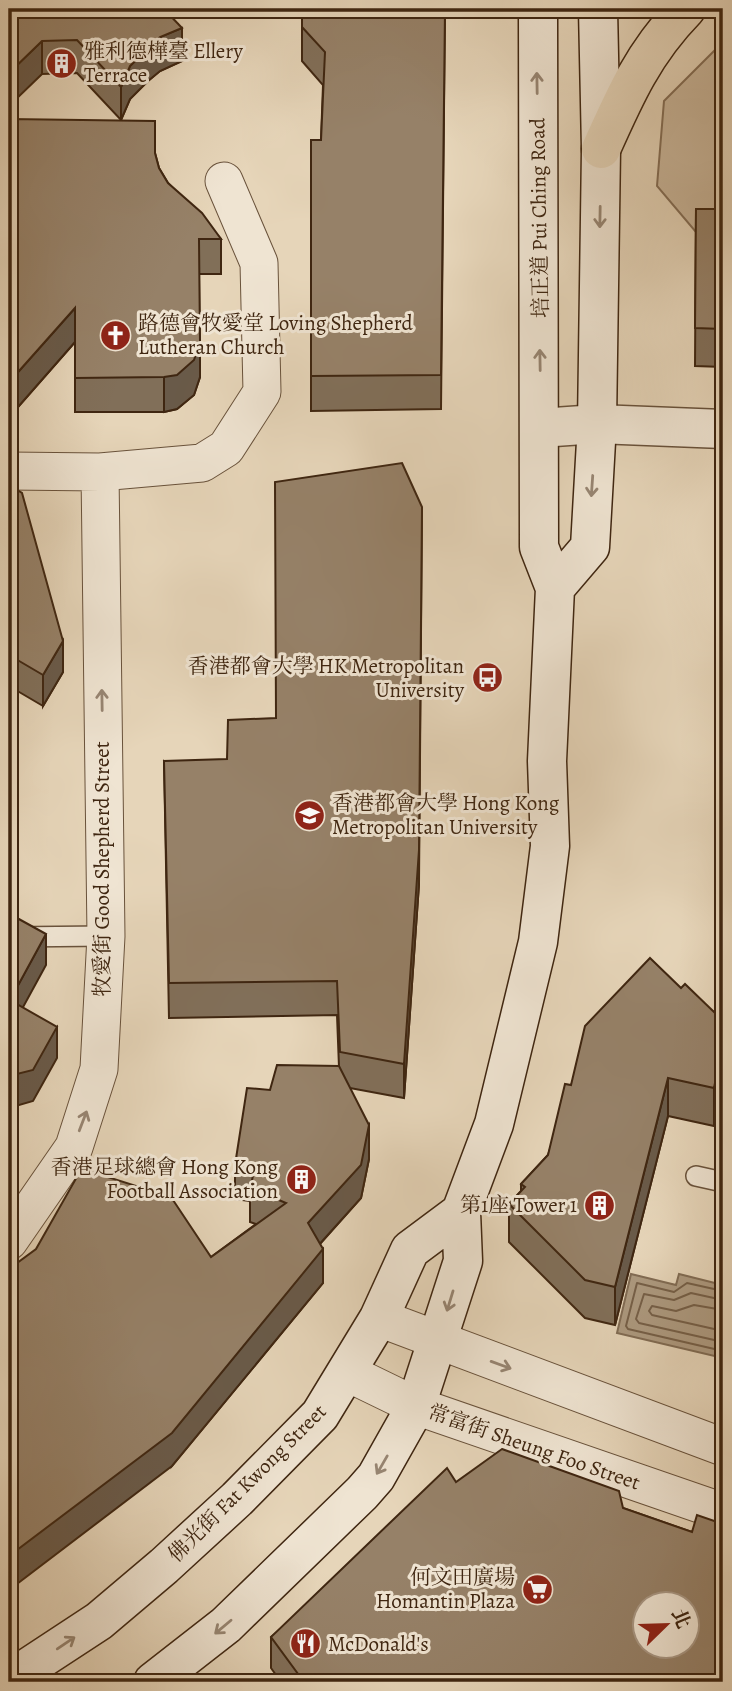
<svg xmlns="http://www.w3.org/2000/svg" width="732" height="1691" font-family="Alegreya,'Noto Serif TC',serif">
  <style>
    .green { fill: #cab79c; stroke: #846e56; stroke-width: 2 }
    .water { fill: #ad9a80; stroke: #816c54; stroke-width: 2 }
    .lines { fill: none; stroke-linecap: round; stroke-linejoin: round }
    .shore { stroke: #766048; stroke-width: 2 }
    .service-casing { stroke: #69523b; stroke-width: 22 }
    .minor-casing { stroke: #69523b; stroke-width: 39 }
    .tertiary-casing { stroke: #69523b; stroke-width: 41 }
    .secondary-casing { stroke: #3f2611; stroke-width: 41 }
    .trunk-casing { stroke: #3f2611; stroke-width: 41 }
    .service { stroke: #efe4d2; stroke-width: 19 }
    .minor { stroke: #efe4d2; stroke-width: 37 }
    .tertiary { stroke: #efe4d2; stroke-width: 38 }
    .secondary { stroke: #efe4d2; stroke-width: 38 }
    .trunk { stroke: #e6d5b9; stroke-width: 38 }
    .wall { fill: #816f59; stroke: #3f2611; stroke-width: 2 }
    .shaded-wall { fill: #695a49; stroke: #3f2611; stroke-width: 2 }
    .building { fill: #968168; stroke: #3f2611; stroke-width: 2; fill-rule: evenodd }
    .oneway { stroke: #978572 }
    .labels { text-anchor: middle; stroke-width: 6; stroke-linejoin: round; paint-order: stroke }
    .poi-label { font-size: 21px; fill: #3f2611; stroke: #efe4d2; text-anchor: start }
    .street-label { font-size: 21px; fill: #3f2611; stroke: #efe4d2 }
  </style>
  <rect width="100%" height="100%" fill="#e6d5b9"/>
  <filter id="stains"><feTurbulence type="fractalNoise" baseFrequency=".00286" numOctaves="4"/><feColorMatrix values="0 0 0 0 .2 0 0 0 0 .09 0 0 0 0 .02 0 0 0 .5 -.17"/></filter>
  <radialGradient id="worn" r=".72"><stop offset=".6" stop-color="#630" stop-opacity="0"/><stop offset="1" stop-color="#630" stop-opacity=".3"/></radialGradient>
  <path class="green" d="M723 42V238H701L657 186 664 101Z"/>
  <path class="water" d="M631 1274 676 1285 679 1274 723 1285V1358L617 1333Z"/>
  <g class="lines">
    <path class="shore" d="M723 1291 687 1283 674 1292 637 1283 626 1326 628 1329 723 1351
      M723 1300 691 1293 674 1300 644 1294 636 1319 639 1323 723 1342
      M723 1310 694 1305 676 1311 652 1306 649 1311 652 1315 723 1331"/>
    <defs>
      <path id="service" d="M9 937 106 936
        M696 1176 723 1182"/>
      <path id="minor" d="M9 471 100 472 202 463 226 448 262 392 259 263 224 181
        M9 1241 74 1147 99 1069 106 936 100 472
        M379 1318 723 1447
        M348 1373 416 1406 723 1512"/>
      <path id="tertiary" d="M540 428 597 424 723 429"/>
      <path id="secondary" d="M555 588 590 547 597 424 601 149 598 9
        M9 1680 99 1621 164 1566 237 1499 320 1415 379 1318 410 1250 461 1212
        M153 1682 226 1625 362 1493 376 1477 416 1406 463 1261 461 1212 494 1124 538 942 550 846 547 761 555 588 539 547 538 9"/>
      <path id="trunk" d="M601 149C625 95 644 52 686 9"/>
    </defs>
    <use href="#service" class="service-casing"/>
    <use href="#minor" class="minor-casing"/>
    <use href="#tertiary" class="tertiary-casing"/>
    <use href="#secondary" class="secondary-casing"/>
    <use href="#trunk" class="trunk-casing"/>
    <use href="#service" class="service"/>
    <use href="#minor" class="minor"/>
    <use href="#tertiary" class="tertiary"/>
    <use href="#secondary" class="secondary"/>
    <use href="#trunk" class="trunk"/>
  </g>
  <path class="wall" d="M25 9 182 61 160 71 148 81 130 99 121 120 77 73 42 74Z
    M302 9H445L441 409 311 411V140H321L323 85 302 61Z
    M9 119 155 153 159 168 168 183 221 239V274H199L200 377 194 395 177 409 164 412H75V342L11 415H9Z
    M696 209H723V367L695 366Z
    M9 485 63 672 43 706 9 686Z
    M164 761 419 884 404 1098 350 1088 369 1159 361 1198 320 1244 323 1283 172 1466 211 1257 256 1224 250 1222V1201L235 1199V1165L270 1090 339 1067 337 1015 169 1018Z
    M681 988 714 1012 723 1003V1123L715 1121 714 1126 668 1116 615 1325 585 1318 509 1242V1204L521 1191V1184L548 1155 571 1085Z
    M456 1482 623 1508 692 1532 723 1682H281L271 1668V1637Z"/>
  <path class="shaded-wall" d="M182 28V61L160 71 148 81 130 99 121 120V87L130 66 160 37Z
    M42 41V74L9 106V73Z
    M75 308V342L11 415V380Z
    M200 342V377L194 395 177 409 164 412V377Z
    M422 507 419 884 404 1098V1064Z
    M63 641V672L43 706V675Z
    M46 934V965L10 1031V1000Z
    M57 1027V1058L33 1101 9 1108V1076Z
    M668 1078V1116L615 1325V1287Z
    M715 1083V1121L714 1126V1088Z
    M369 1125V1159L361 1198 308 1257V1223Z
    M323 1249V1283L172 1466 9 1590V1556Z"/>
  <path class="building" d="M25 9H164L182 28 160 37 148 48 130 66 121 87 77 40 42 41 9 73V24Z
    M302 9H445L441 375 311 376V140H321L325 52 302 27Z
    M9 119 155 121V153L159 168 168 183 202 213 221 239H199L200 342 194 360 177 375 164 377 75 378V308L11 380H9Z
    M696 209H723V329L695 328Z
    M402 463 422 507 419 850 404 1064 340 1052 337 981 169 983 164 761 227 759 228 720 276 718 275 482Z
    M9 485 22 493 63 641 43 675 9 655Z
    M17 918 46 934 10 1000 57 1027 33 1070 9 1076V929H10Z
    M650 958 681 988 685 984 714 1012 722 1002 723 1003V1085L715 1083 714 1088 668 1078 615 1287 585 1280 509 1204 525 1187 521 1184 548 1155 565 1084 571 1085 585 1026Z
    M277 1065 339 1066 369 1125 361 1165 308 1223 323 1249 172 1433 9 1556V1269L36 1249 78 1175 89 1171 171 1197 211 1257 286 1203 250 1188 255 1168 235 1165 247 1088 270 1090Z
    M502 1449 619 1491 623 1508 692 1532 697 1515 723 1524V1682H304L271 1637 447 1468 456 1482ZM645 1604H687V1646H645Z"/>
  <defs><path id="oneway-shaft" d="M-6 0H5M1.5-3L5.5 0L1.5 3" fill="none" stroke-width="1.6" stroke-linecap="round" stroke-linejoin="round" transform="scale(1.75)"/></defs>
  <g class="oneway">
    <use href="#oneway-shaft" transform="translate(537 83) rotate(-91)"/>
    <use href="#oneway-shaft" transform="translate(600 217) rotate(91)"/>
    <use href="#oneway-shaft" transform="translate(540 360) rotate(-91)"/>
    <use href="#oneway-shaft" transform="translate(592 486) rotate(94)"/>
    <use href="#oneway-shaft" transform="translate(102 700) rotate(-91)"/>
    <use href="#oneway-shaft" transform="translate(83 1121) rotate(-69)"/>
    <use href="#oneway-shaft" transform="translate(450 1301) rotate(107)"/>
    <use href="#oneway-shaft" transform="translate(501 1365) rotate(20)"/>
    <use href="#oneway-shaft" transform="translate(382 1465) rotate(120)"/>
    <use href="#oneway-shaft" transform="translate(223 1627) rotate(140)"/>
    <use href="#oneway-shaft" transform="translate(66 1643) rotate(-34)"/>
  </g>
  <defs>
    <symbol id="building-disc" viewBox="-11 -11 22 22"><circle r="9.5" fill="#8f2418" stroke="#efe4d2"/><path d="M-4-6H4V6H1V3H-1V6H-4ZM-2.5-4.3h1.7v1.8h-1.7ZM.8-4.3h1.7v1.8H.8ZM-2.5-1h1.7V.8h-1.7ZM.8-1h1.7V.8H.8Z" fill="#fff"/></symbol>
    <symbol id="church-disc" viewBox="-11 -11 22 22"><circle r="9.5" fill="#8f2418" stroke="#efe4d2"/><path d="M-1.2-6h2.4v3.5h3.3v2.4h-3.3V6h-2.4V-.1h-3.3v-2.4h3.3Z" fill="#fff"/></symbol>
    <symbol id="bus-disc" viewBox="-11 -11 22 22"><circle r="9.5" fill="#8f2418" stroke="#efe4d2"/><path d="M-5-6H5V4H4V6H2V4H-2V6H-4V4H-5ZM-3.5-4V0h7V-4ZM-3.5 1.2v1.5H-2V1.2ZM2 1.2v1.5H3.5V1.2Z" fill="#fff"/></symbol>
    <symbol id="university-disc" viewBox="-11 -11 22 22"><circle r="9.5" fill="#8f2418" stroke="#efe4d2"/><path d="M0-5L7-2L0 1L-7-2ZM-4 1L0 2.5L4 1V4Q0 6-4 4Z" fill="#fff"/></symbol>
    <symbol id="supermarket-disc" viewBox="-11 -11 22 22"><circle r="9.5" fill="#8f2418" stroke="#efe4d2"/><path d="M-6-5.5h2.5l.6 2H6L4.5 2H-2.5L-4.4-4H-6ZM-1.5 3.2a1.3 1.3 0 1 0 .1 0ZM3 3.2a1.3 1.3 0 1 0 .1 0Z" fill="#fff"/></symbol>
    <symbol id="restaurant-disc" viewBox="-11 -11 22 22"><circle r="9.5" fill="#8f2418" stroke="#efe4d2"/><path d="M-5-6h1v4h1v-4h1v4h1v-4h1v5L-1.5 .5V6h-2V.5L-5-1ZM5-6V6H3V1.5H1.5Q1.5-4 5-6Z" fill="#fff"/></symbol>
  </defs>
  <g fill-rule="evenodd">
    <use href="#building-disc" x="44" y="46" width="35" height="35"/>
    <use href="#church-disc" x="98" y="318" width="35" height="35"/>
    <use href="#bus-disc" x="470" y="660" width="35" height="35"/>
    <use href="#university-disc" x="292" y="798" width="35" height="35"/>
    <use href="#building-disc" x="284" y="1162" width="35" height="35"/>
    <use href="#building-disc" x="582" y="1188" width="35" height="35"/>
    <use href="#supermarket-disc" x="520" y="1572" width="35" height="35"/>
    <use href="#restaurant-disc" x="288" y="1626" width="35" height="35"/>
  </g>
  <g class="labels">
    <g class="poi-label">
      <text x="84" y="58">雅利德樺臺 Ellery<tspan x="84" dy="24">Terrace</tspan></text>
      <text x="138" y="330">路德會牧愛堂 Loving Shepherd<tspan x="138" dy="24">Lutheran Church</tspan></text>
      <text x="464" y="673" text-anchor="end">香港都會大學 HK Metropolitan<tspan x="464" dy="24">University</tspan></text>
      <text x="332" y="810">香港都會大學 Hong Kong<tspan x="332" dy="24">Metropolitan University</tspan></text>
      <text x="278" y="1174" text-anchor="end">香港足球總會 Hong Kong<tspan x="278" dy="24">Football Association</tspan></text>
      <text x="577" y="1212" text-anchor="end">第1座 Tower 1</text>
      <text x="515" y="1584" text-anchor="end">何文田廣場<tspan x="515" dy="24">Homantin Plaza</tspan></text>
      <text x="328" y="1651">McDonald's</text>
    </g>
    <g class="street-label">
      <text transform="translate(539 218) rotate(-91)" y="7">培正道 Pui Ching Road</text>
      <text transform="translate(102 869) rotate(-90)" y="7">牧愛街 Good Shepherd Street</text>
      <text transform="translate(534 1447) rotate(19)" y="7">常富街 Sheung Foo Street</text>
      <text transform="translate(247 1483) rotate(-45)" y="7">佛光街 Fat Kwong Street</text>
    </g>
  </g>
  <rect width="732" height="1691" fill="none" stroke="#e6d5b9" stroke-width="35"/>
  <rect x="10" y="10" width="711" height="1670" fill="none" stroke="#3f2611" stroke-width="3.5"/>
  <rect x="18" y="18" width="697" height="1656" fill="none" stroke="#3f2611" stroke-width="2"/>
  <g transform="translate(666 1625) rotate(67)"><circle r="33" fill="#efe4d2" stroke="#a99885" stroke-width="2"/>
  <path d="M0-5L12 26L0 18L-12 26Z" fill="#8f2418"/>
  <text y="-10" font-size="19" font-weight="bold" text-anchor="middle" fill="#3f2611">北</text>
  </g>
  <rect width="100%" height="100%" filter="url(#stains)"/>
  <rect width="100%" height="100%" fill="url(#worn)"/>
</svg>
